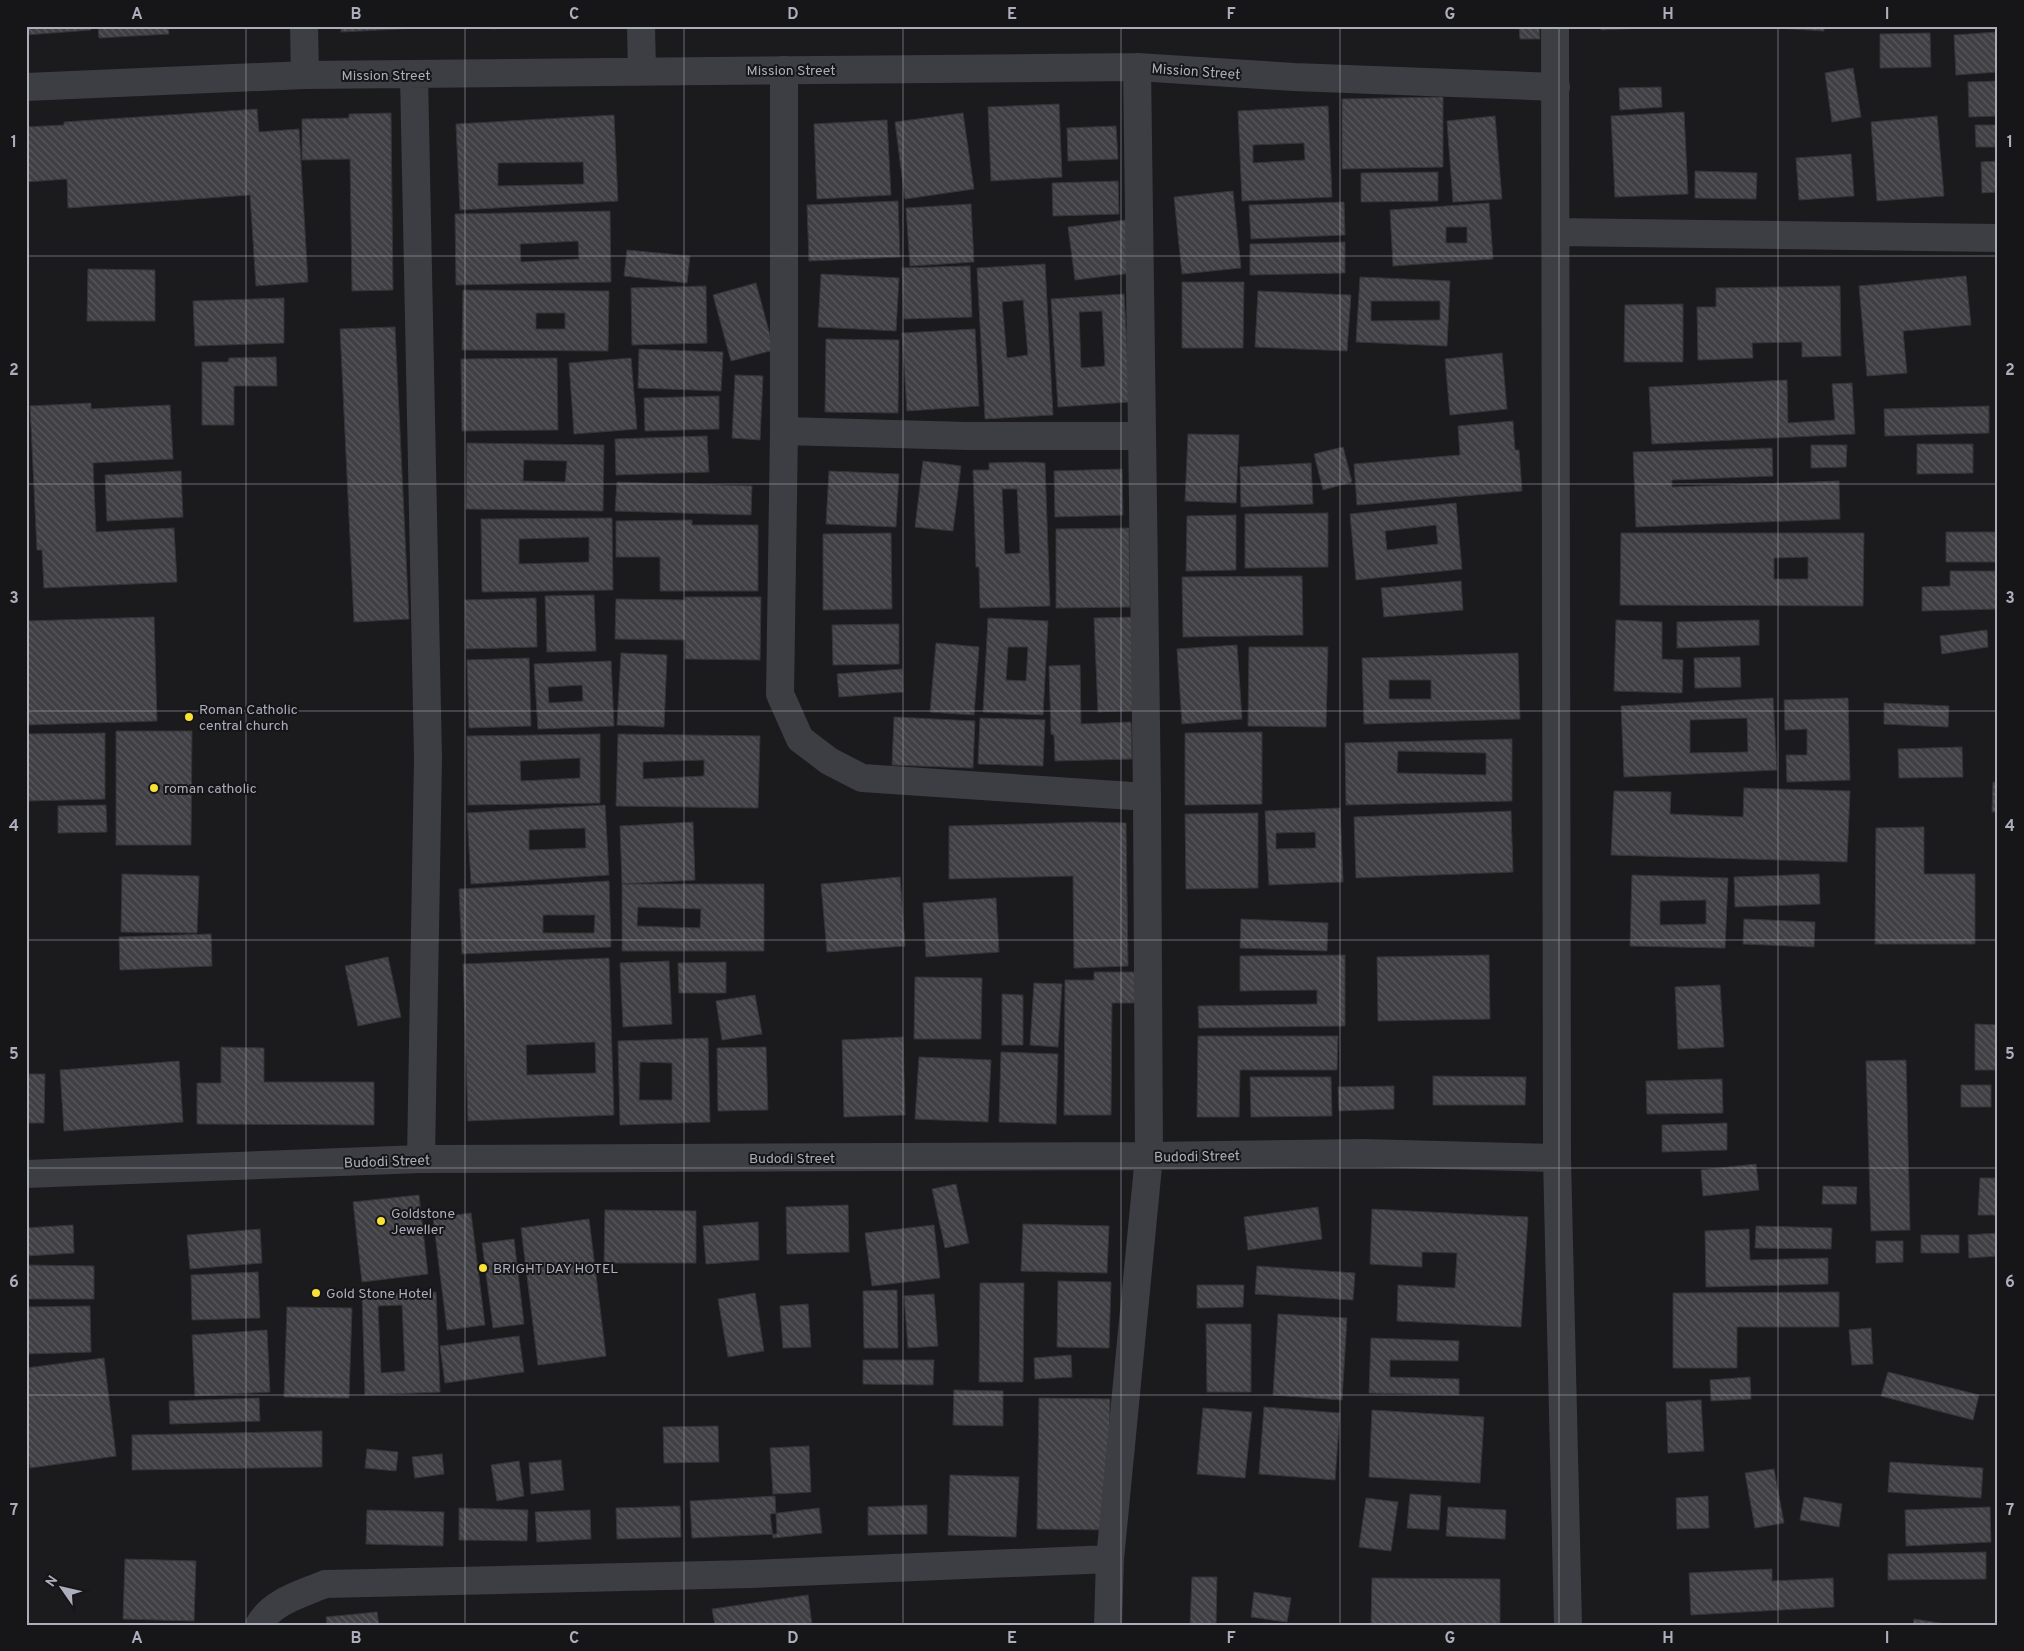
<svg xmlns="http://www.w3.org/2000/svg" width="2024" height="1651" font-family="Overpass,sans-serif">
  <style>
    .building { fill: url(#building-back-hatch); stroke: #353439; fill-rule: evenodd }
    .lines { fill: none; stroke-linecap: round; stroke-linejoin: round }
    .street { stroke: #3d3d44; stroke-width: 28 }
    .grid { fill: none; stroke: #acaebc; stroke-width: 1; stroke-opacity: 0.55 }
    .poi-dot { fill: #f9e236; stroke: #161518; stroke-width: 2 }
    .labels { text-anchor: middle; stroke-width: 4; stroke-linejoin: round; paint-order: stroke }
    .street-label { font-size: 14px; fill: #acaebc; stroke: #161518 }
    .poi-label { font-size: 14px; fill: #acaebc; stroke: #161518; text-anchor: start }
    .neatline { fill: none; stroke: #acaebc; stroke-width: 2 }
    .grid-label { font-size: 16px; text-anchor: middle; font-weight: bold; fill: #acaebc }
  </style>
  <defs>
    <pattern id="building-back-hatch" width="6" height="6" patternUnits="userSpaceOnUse" patternTransform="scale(1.25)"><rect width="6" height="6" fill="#403f44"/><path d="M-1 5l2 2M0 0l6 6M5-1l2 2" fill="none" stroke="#59585d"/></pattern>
  </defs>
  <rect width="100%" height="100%" fill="#1b1a1d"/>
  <path class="building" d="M26 26H91V30L26 35Z
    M98 26H168L169 34 99 38Z
    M341 26H457L341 32Z
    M491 26H529L492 29Z
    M1519 26H1539L1540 39H1520Z
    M1601 26H1642V28L1601 30Z
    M1746 26H1824V31Z
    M1998 32V72L1956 75 1954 35Z
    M1930 33 1931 67 1880 68V34Z
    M1853 68 1861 117 1832 122 1825 73Z
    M1998 81V116L1969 117 1968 82Z
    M1661 87 1662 107 1620 110 1619 88Z
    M1443 97V167L1342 169V99Z
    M1059 104 1062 177 991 181 988 107Z
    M1328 106 1332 197 1242 201 1238 111ZM1304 143 1305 160 1253 163V145Z
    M257 109 259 132 299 129 308 282 256 286 250 195 68 208 67 179 26 182V127L64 125V122Z
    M1684 112 1688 194 1615 197 1611 116Z
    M391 113 393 290 352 291 350 159 302 160V119L349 118V114Z
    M963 113 974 189 905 199 895 122Z
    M614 115 618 201 460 210 456 124ZM583 162 584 184 498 186V163Z
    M1495 116 1502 199 1453 202 1447 121Z
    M1937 116 1944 196 1877 201 1871 122Z
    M887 120 891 195 817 199 814 124Z
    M1975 125H1998V147H1976Z
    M1116 126 1118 159 1068 161 1067 128Z
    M1851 154 1854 196 1799 200 1796 158Z
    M1998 161V192L1982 193 1981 162Z
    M1695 171 1757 173 1756 199 1695 198Z
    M1438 172V201L1361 202V173Z
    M1118 181 1119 214 1053 216 1052 183Z
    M1233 191 1241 268 1182 274 1174 197Z
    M898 201 900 257 809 261 807 205Z
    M1344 202 1345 235 1251 239 1249 205Z
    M1489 203 1493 259 1393 266 1390 210ZM1446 227H1467V243H1446Z
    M971 204 974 262 910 266 906 208Z
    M610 211 611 282 456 285 455 214ZM578 241 579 259 521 262 520 244Z
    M1126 220 1132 273 1075 280 1068 227Z
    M1345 242V273L1250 275V244Z
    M627 250 690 256 687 283 624 276Z
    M1045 264 1053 415 985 419 977 268ZM1023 300 1028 355 1007 358 1002 302Z
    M970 266 972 317 904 319 902 268Z
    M88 269 155 270V321H87Z
    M821 274 899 278 896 331 818 327Z
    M1966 276 1971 325 1903 331 1907 373 1867 376 1859 286Z
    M1360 277 1450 281 1447 346 1356 342ZM1371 301H1440V320L1371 321Z
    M1182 282H1244L1243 348H1182Z
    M756 283 774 350 731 361 713 295Z
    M706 286 707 343 632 345 631 288Z
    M1840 286 1841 356 1802 357V342L1752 343 1753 358 1698 360 1697 307H1716V288Z
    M463 290 609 291 608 351 462 350ZM536 313H565V329H536Z
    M1258 291 1351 295 1347 351 1255 347Z
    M1124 294 1130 402 1058 407 1051 299ZM1102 311 1105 366 1081 368 1079 312Z
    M284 298V343L195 346 193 301Z
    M1683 304V362H1624L1625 305Z
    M395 327 409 619 354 622 340 329Z
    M975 329 979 406 907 411 902 333Z
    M826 339 899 340 898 413 825 412Z
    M639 349 723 352 721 391 638 388Z
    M1502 353 1507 409 1450 415 1445 359Z
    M276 357 277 386H234V425H202V362H228L229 358Z
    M557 358 558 430 462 431 461 359Z
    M631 358 637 429 574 434 569 363Z
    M735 375 763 376 760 440 732 438Z
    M1787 380 1788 423 1835 420 1832 384 1852 383 1855 434 1652 444 1649 387Z
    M719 396V429L645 431 644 398Z
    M91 403V409L170 405 173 459 93 463 96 532 174 528 177 582 44 588 42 550H37L30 406Z
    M1989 406V433L1885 436 1884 409Z
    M1513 421 1515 450H1519L1522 491 1357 505 1354 464 1460 455 1458 426Z
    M1188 434 1239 435 1236 503 1185 501Z
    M707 436 709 472 616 475 615 439Z
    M467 443 604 445 603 511 466 509ZM524 460 567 461 565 482 523 481Z
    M1917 444H1973V473L1917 474Z
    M1811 445H1847L1846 467 1811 468Z
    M1343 447 1352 482 1323 490 1314 454Z
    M1772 448 1773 476 1672 480V487L1839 481 1840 519 1636 527 1633 452Z
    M923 461 961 466 953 531 915 527Z
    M1024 462 1045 463 1050 606 980 608 979 567H976L973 470H989V463ZM1002 489H1017L1020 553 1005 554Z
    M1311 463 1313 504 1241 507 1240 467Z
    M1122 469 1123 515 1055 517 1054 471Z
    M181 471 183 517 107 521 105 475Z
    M829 471 899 474 896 527 826 524Z
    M617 482 752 486 751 515 615 511Z
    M1456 503 1462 569 1356 580 1350 514ZM1436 525 1438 544 1387 550 1385 531Z
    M1328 513V567L1245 568V514Z
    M1236 515V570L1186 571 1187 516Z
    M612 518 613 590 482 592 481 519ZM589 537V562L519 564V539Z
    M692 520V525H758V591H660V557H616V521Z
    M1129 528 1130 607 1056 608V529Z
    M1946 532H1998V562H1946Z
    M891 533 892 609 823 610V534Z
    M1621 533H1864L1863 606 1620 605ZM1808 557V579H1774V558Z
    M1950 571H1998V609L1922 611V587L1950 586Z
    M1302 576 1303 635 1183 637 1182 577Z
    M1461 581 1463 610 1384 617 1381 588Z
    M594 595 596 651 547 652 545 596Z
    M685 597H761L760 660 685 659V640L615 639 616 599 685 600Z
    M536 598 537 647 466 649 465 600Z
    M154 617 157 721 26 725V621Z
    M1136 617 1140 710 1098 712 1094 618Z
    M988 618 1048 621 1043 715 983 712ZM1008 647H1028L1026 681 1006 680Z
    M1616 620 1662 622V659L1683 660 1682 693 1614 691Z
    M1759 620V645L1677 648V622Z
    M899 624V664L833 665 832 625Z
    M1987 630 1988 647 1942 654 1940 636Z
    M936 643 979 647 974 715 930 712Z
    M1237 645 1242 719 1182 724 1177 649Z
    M1249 647H1328L1326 727 1248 726Z
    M621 653 667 655 664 727 617 725Z
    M1518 653 1520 719 1364 724 1362 658ZM1389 680H1431V699H1389Z
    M1740 657 1741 687 1695 688 1694 658Z
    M529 658 531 726 469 728 467 660Z
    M611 661 614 726 538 729 534 664ZM582 685 583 701 549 703 548 687Z
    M1080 665 1081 724 1131 722 1132 759 1055 761 1054 735 1051 734 1049 666Z
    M902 669 903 692 839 697 837 674Z
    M1773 698 1777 770 1624 777 1621 706ZM1747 718 1748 752 1690 753V720Z
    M1848 698 1850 780 1787 782 1786 755H1807V729L1785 730 1784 700Z
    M1884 703 1949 706 1948 727 1884 724Z
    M894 717 975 721 973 768 892 765Z
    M980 718 1045 720 1043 766 978 764Z
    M116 731H192L191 845H116Z
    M1262 732V804L1185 805V733Z
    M105 733V799L26 801V734Z
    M600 734V803L468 805 467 736ZM580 758V778L521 781 520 761Z
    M618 734 760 736 758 808 616 806ZM704 760V776L643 779V762Z
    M1512 739V801L1346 805 1345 743ZM1398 751 1486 753V775L1397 773Z
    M1962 747 1963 777 1899 778 1898 749Z
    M1993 782 1998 783V812H1992Z
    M1744 788 1850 791 1847 862 1611 855 1614 791 1671 792 1670 814 1743 817Z
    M106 805 107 832 58 833V806Z
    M605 805 609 875 471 884 467 813ZM585 828 586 848 529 850V830Z
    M1340 808 1343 882 1269 885 1265 811ZM1315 832 1316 848 1276 849V833Z
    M1511 811 1513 872 1356 878 1354 817Z
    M1258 813V888L1186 889 1185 814Z
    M693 822 695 880 622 884 620 826Z
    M1092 822 1126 823 1128 966 1074 968 1073 876 949 879V826Z
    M1924 827V874H1975V944H1875L1876 828Z
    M122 874 199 876 197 933 121 932Z
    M1819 874 1820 904 1735 907 1734 877Z
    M1632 875 1728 878 1725 948 1630 946ZM1706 900V924L1660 925V901Z
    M900 877 905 946 827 952 821 884Z
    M609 881 611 947 462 954 459 889ZM543 915H595L594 933H543Z
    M622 884H764V951H622ZM638 907 701 909 700 928 637 926Z
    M996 898 999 952 926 957 923 903Z
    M1241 919 1328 923 1327 951 1240 948Z
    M1744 919 1815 922 1814 947 1743 944Z
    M211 934 212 966 120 970 119 937Z
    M1345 955V1026L1199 1028 1198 1006 1317 1004V990L1240 991V956Z
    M1489 955 1490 1019 1378 1021 1377 957Z
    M388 957 401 1017 358 1026 345 966Z
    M609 958 614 1115 468 1121 463 964ZM595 1042 596 1073 527 1075 526 1045Z
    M669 961 672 1024 623 1027 620 963Z
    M726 962V993H679L678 963Z
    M1094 972H1141L1140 1003H1112L1111 1115H1064L1065 980H1094Z
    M915 977 982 978 981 1039H914Z
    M1034 983 1062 984 1058 1047 1030 1045Z
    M1720 985 1724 1047 1678 1049 1675 987Z
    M1002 994 1023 995V1045H1002Z
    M755 995 762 1034 722 1040 716 1001Z
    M1975 1024 1998 1025V1070H1975Z
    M1198 1036H1338L1337 1070H1240L1239 1117H1197Z
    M903 1037 905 1115 844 1117 842 1040Z
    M708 1038 710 1122 620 1125 618 1041ZM640 1062 672 1063V1100H639Z
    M221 1047 264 1048V1082H374V1125L197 1124V1083H221Z
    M766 1047 768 1110 718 1111 717 1048Z
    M1001 1052 1058 1054 1056 1124 999 1122Z
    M919 1057 991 1060 988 1122 915 1119Z
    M1906 1060 1910 1230 1871 1231 1866 1061Z
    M179 1061 183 1122 64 1131 60 1070Z
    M26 1074H45L44 1123H26Z
    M1433 1076 1526 1077 1525 1105H1433Z
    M1250 1077H1331L1332 1116 1251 1117Z
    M1722 1079 1723 1113 1647 1114 1646 1081Z
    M1961 1085H1991V1107H1961Z
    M1394 1086V1109L1339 1111 1338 1087Z
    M1727 1123V1150L1662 1152V1125Z
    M1756 1164 1759 1190 1703 1196 1701 1170Z
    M1980 1178H1998V1215H1978Z
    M956 1184 969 1243 945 1248 932 1189Z
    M1823 1186 1857 1187 1856 1204H1822Z
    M419 1195 428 1274 362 1282 353 1202Z
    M848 1205 849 1252 787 1254 786 1207Z
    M1318 1207 1322 1239 1248 1250 1244 1217Z
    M1372 1209 1528 1217 1521 1327 1397 1321 1398 1285 1455 1288 1457 1253 1422 1252V1267L1370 1264Z
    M605 1210 696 1211V1263H604Z
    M471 1213 485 1325 447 1330 433 1218Z
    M589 1219 606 1356 538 1365 521 1228Z
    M758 1222 759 1260 706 1264 703 1226Z
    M1023 1224 1109 1226 1107 1273 1021 1271Z
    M73 1225 74 1253 26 1256V1228Z
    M934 1225 940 1278 872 1286 865 1233Z
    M1756 1226 1832 1228 1831 1249 1755 1248Z
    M260 1229 262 1263 190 1269 187 1235Z
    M1749 1229 1750 1260 1828 1258V1284L1706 1287 1705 1231Z
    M1998 1233V1256L1969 1258 1968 1235Z
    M1921 1235H1959V1253H1921Z
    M514 1239 524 1324 493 1328 482 1243Z
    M1876 1241H1903V1262L1876 1263Z
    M26 1265 94 1266V1299H26Z
    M1257 1266 1355 1273 1353 1300 1255 1294Z
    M258 1272 260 1318 192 1320 191 1275Z
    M1058 1281 1111 1282 1109 1348 1057 1347Z
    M980 1283H1024L1023 1382H979Z
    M1197 1285H1244L1243 1307 1197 1308Z
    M897 1290 898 1348H864L863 1291Z
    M436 1292 440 1392 365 1395 362 1295ZM402 1305 405 1371 381 1373 378 1306Z
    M1839 1292V1327H1737V1368H1673V1293Z
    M755 1293 764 1351 728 1357 718 1299Z
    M934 1294 938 1346 908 1348 904 1296Z
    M808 1304 811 1347 783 1348 780 1306Z
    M90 1306 91 1352 26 1354V1307Z
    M287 1307 352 1308 349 1398 284 1397Z
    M1278 1314 1347 1318 1342 1400 1273 1395Z
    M1206 1324H1251V1392H1207Z
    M1871 1328 1873 1364 1852 1365 1849 1330Z
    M267 1330 270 1392 195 1396 192 1335Z
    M519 1336 524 1372 445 1383 440 1346Z
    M1371 1338 1459 1341 1458 1361 1390 1360V1377L1459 1379V1395L1369 1393Z
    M1071 1355 1072 1377 1035 1379 1034 1358Z
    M104 1358 116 1456 30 1468 26 1436V1368Z
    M863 1360H934L933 1385 863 1384Z
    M1888 1372 1979 1395 1973 1420 1881 1396Z
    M1750 1377 1751 1399 1711 1401 1710 1380Z
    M954 1390 1003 1391V1426L953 1425Z
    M259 1398 260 1421 170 1424 169 1401Z
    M1039 1398 1110 1399 1108 1530 1037 1529Z
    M1701 1400 1704 1451 1668 1453 1666 1402Z
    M1264 1407 1340 1413 1335 1480 1259 1474Z
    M1203 1408 1252 1412 1245 1478 1197 1474Z
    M1372 1410 1484 1417 1480 1483 1369 1477Z
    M718 1426 719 1462 664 1463 663 1427Z
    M322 1431V1467L132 1470V1435Z
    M809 1446 811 1492 773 1494 770 1448Z
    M367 1449 398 1452 396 1471 365 1468Z
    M442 1454 444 1474 415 1478 412 1457Z
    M561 1460 564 1490 531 1494 529 1463Z
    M519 1461 524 1496 497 1501 491 1465Z
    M1890 1462 1983 1468 1981 1498 1888 1492Z
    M1774 1469 1784 1523 1755 1528 1745 1473Z
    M950 1475 1019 1477 1016 1537 948 1535Z
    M1410 1494 1441 1496 1439 1530 1407 1528Z
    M775 1496 777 1534 692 1538 690 1501Z
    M1708 1496 1709 1528 1677 1529 1676 1498Z
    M1804 1497 1842 1504 1839 1527 1800 1520Z
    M1366 1498 1398 1502 1391 1551 1359 1547Z
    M927 1505V1534L868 1535V1507Z
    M680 1506 681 1537 617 1539 616 1508Z
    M1448 1507 1506 1510 1505 1539 1446 1536Z
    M1990 1507 1991 1542 1906 1546 1905 1510Z
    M459 1508 528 1510 527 1541 459 1540Z
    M819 1508 822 1533 773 1538 770 1514Z
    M367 1510 444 1512 443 1546 366 1544Z
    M590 1510 591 1539 537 1542 535 1512Z
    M1986 1552V1579L1888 1580V1554Z
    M125 1559 196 1561 194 1621 123 1619Z
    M1772 1569V1581L1833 1578 1834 1607 1691 1615 1689 1573Z
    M1192 1577H1217L1216 1625H1190Z
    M1372 1578 1500 1579V1625H1371Z
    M1254 1592 1291 1598 1287 1622 1251 1617Z
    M808 1595 812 1625H715L712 1609Z
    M377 1612 379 1625H327L326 1617Z
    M1914 1619 1945 1624 1913 1625Z"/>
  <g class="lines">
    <path class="street" d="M304 26 305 75
      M641 26 642 71
      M1555 26 1557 1158 1568 1625
      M784 70V431L780 694 800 739 829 761 862 778 1147 797
      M414 75 428 758 421 1159
      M26 87 305 75 1137 67 1294 77 1556 87
      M1557 232 1998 238
      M784 431 967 436H1142
      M26 1174 421 1159 1149 1156 1363 1153 1557 1158
      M259 1625C272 1601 302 1594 325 1584L751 1574 1110 1559
      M1108 1625 1110 1559 1149 1156 1147 797 1137 67"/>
  </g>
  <path class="grid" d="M246 26V1625M465 26V1625M684 26V1625M903 26V1625M1121 26V1625M1340 26V1625M1559 26V1625M1778 26V1625M26 256H1998M26 484H1998M26 711H1998M26 940H1998M26 1168H1998M26 1395H1998"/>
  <g class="poi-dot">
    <circle cx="189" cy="717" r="5"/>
    <circle cx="154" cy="788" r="5"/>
    <circle cx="381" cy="1221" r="5"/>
    <circle cx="483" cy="1268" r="5"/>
    <circle cx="316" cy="1293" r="5"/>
  </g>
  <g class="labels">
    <g class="street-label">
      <text x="791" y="75">Mission Street</text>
      <text transform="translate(1196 71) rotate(4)" y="5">Mission Street</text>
      <text x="386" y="80">Mission Street</text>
      <text transform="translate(1197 1156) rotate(-1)" y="5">Budodi Street</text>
      <text x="792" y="1163">Budodi Street</text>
      <text transform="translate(387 1161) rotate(-2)" y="5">Budodi Street</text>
    </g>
    <g class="poi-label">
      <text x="199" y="714">Roman Catholic<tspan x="199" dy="16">central church</tspan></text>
      <text x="164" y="793">roman catholic</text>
      <text x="391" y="1218">Goldstone<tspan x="391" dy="16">Jeweller</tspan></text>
      <text x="493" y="1273">BRIGHT DAY HOTEL</text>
      <text x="326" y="1298">Gold Stone Hotel</text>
    </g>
  </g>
  <rect width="2024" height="1651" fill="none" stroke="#161518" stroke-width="55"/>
  <g transform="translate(62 1588) rotate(304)" stroke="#161518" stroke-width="4" paint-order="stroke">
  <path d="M0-4L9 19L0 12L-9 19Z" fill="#acaebc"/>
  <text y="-8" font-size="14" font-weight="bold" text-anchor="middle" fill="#acaebc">N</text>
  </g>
  <rect x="28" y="28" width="1968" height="1596" class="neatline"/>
  <g class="grid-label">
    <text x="137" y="19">A</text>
    <text x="356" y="19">B</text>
    <text x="574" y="19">C</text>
    <text x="793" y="19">D</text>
    <text x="1012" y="19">E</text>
    <text x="1231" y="19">F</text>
    <text x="1450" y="19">G</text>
    <text x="1668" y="19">H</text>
    <text x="1887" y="19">I</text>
    <text x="14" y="147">1</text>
    <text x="2010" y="147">1</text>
    <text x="14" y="375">2</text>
    <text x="2010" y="375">2</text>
    <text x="14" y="603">3</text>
    <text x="2010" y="603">3</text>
    <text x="14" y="831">4</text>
    <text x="2010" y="831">4</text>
    <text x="14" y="1059">5</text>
    <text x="2010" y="1059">5</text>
    <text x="14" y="1287">6</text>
    <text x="2010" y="1287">6</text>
    <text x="14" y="1515">7</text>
    <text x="2010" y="1515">7</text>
    <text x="137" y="1643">A</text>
    <text x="356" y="1643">B</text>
    <text x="574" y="1643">C</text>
    <text x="793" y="1643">D</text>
    <text x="1012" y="1643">E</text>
    <text x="1231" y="1643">F</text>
    <text x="1450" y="1643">G</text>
    <text x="1668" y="1643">H</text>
    <text x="1887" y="1643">I</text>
  </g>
</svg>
